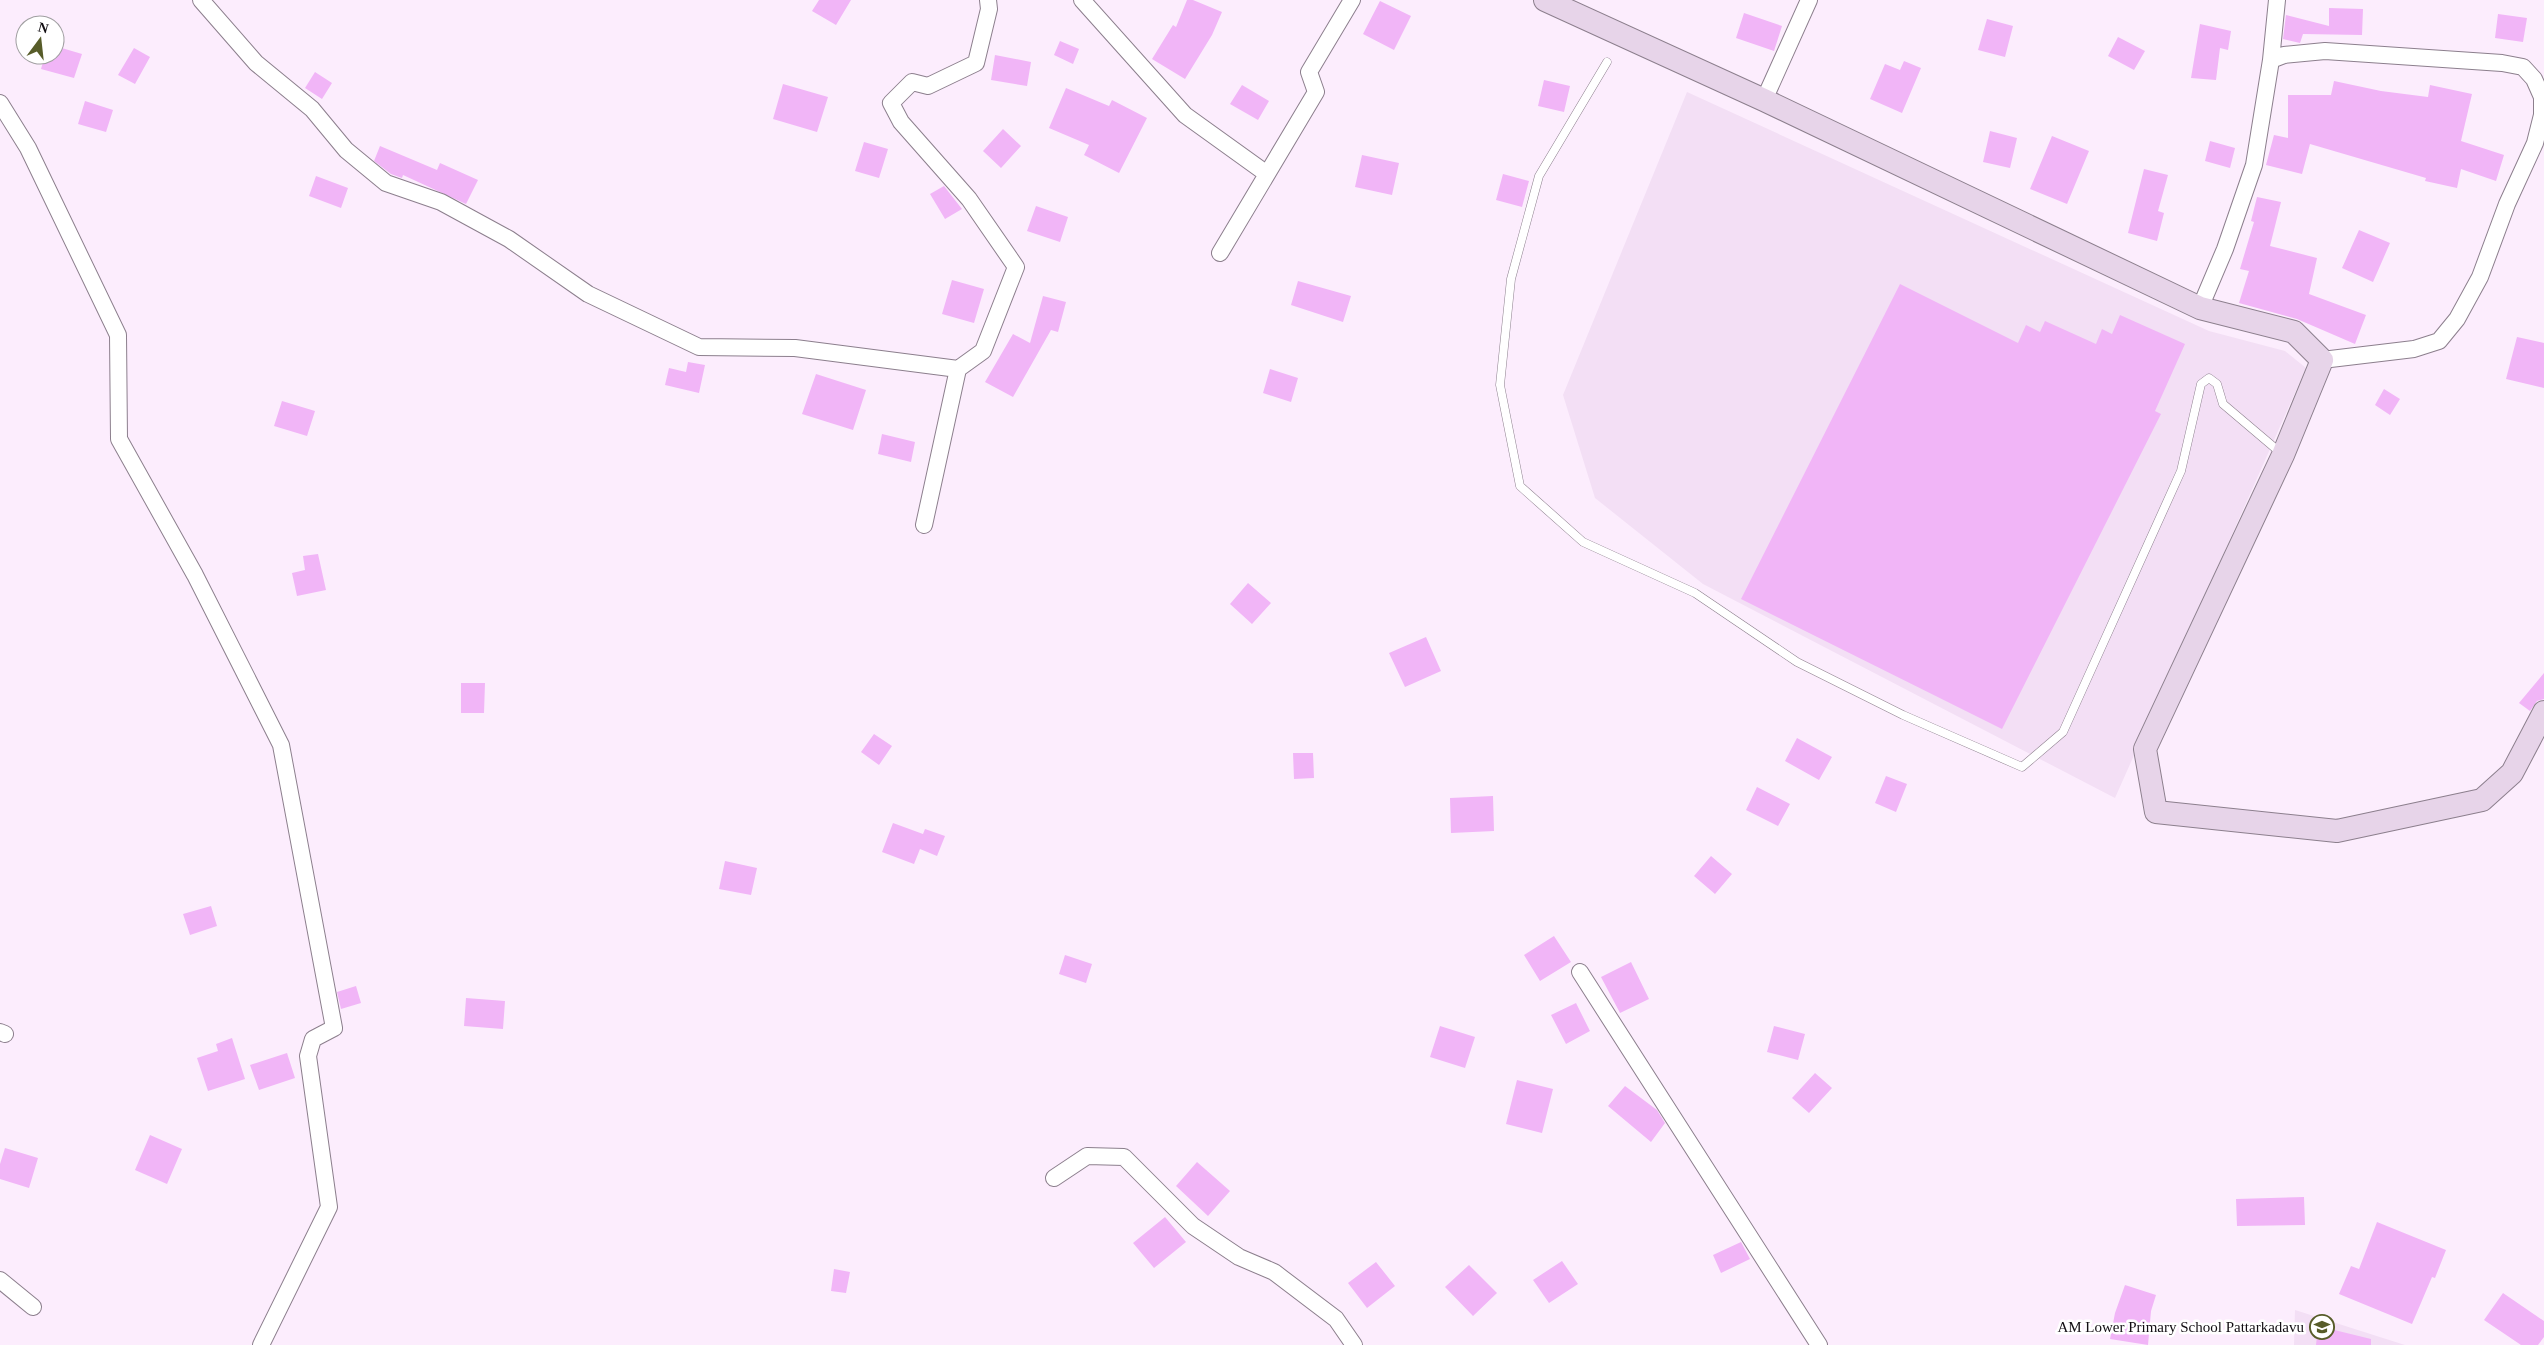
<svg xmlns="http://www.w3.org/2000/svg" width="2544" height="1345" font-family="Georgia,serif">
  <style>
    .built { fill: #f3dff5 }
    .building { fill: #f1b5f7 }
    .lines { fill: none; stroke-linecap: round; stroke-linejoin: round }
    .lane-casing { stroke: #8c7f8d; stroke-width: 9 }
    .street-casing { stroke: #8c7f8d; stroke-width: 18 }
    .secondary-casing { stroke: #8c7f8d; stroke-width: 24 }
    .lane { stroke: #fff; stroke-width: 8 }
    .street { stroke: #fff; stroke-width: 16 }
    .secondary { stroke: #e7d4e9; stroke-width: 22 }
    .labels { text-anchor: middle; stroke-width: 5; stroke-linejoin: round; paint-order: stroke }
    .poi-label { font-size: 15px; fill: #120e13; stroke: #fff; text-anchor: end }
  </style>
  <rect width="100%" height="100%" fill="#fcedfd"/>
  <path class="built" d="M1687 92 2209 331 2285 351 2306 368 2115 798 1703 584 1595 498 1563 395Z
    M2295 1310 2405 1345H2294Z"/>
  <path class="building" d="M819 0H851L836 25 812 11Z
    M1187 0H1193L1222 12 1212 35 1185 79 1152 59 1173 25 1176 27Z
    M1380 1 1411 16 1394 50 1363 34Z
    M2329 8 2363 9 2362 35 2303 34 2300 43 2283 39 2286 15 2329 26Z
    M1744 13 1782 26 1774 51 1736 38Z
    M2498 14 2527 18 2523 42 2495 38Z
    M1987 19 2013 26 2005 57 1978 50Z
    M2200 24 2231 31 2228 50 2220 48 2216 80 2191 78Z
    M2118 37 2145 51 2134 70 2108 56Z
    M1060 41 1079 49 1073 64 1054 55Z
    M55 46 82 54 74 78 41 69 45 55H55Z
    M134 48 150 57 135 84 118 75Z
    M995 55 1031 62 1027 86 991 80Z
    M1904 61 1921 68 1902 113 1870 99 1885 64 1900 70Z
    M315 72 332 83 322 99 305 88Z
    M1544 80 1570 86 1564 112 1538 106Z
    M2334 81 2381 91 2428 97 2430 85 2472 94 2461 141 2504 155 2496 181 2461 169 2457 188 2425 181 2426 178 2310 144 2302 174 2266 165 2274 135 2288 138V95H2331Z
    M783 84 828 97 817 132 773 119Z
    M1242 85 1269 101 1258 120 1230 104Z
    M1066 88 1109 106 1112 100 1147 118 1119 173 1084 155 1089 145 1049 128Z
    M85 101 113 110 106 132 78 124Z
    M1003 129 1021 146 1001 168 983 151Z
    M1990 131 2017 138 2010 168 1983 162Z
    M2052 136 2089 151 2067 204 2030 189Z
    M2210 141 2235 148 2230 168 2205 161Z
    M864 142 888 149 879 178 855 171Z
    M380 146 437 170 440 163 478 180 466 204 403 175 402 178 391 174 374 161Z
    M1362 155 1399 163 1392 195 1355 187Z
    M2144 169 2168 175 2158 211 2164 213 2157 241 2128 233Z
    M1503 174 1529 181 1522 207 1496 200Z
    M316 176 348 188 341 208 309 196Z
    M944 186 962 209 945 219 930 194Z
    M2257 197 2281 202 2270 246 2317 258 2309 294 2366 315 2355 344 2297 319 2239 303 2249 271 2240 269 2254 222 2251 221Z
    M1036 206 1068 217 1060 242 1027 231Z
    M2359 230 2390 243 2373 282 2342 268Z
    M952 280 984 289 974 323 942 314Z
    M1298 281 1351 296 1343 322 1291 305Z
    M1900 284 2018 343 2026 325 2040 332 2045 321 2096 344 2102 329 2112 334 2120 315 2185 344 2155 411 2161 414 2002 729 1741 599Z
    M1043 296 1066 302 1058 332 1051 330 1013 397 985 382 1013 334 1030 343Z
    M2517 337 2544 343V388L2506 379Z
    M688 362 705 365 699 393 665 385 669 368 686 372Z
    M1270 369 1298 378 1291 402 1263 393Z
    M816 374 866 390 853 430 802 414Z
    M2384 389 2400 399 2390 415 2375 405Z
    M282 401 315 411 307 436 274 426Z
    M882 434 915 442 911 462 878 454Z
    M318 554 326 590 297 596 292 573 305 570 303 556Z
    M1248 583 1271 603 1252 624 1230 604Z
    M1426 637 1441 671 1405 687 1389 653Z
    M2544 673V699L2537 701 2530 711 2519 703Z
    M461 683H485L484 713H461Z
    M874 734 892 746 879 765 861 752Z
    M1797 738 1832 757 1819 780 1785 761Z
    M1293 753H1313L1314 778 1294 779Z
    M1886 776 1907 784 1896 812 1875 803Z
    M1757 787 1790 804 1778 826 1746 810Z
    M1493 796 1494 831 1451 833 1450 798Z
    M893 823 923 834 925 829 945 836 937 856 920 849 914 864 882 852Z
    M1711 856 1732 874 1715 894 1694 876Z
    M725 861 757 868 751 895 719 889Z
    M211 906 217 926 190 935 183 914Z
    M1554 936 1571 962 1540 981 1524 955Z
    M1065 955 1092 964 1086 983 1059 974Z
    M1631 962 1649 999 1620 1013 1601 977Z
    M356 986 361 1003 341 1009 337 992Z
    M466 998 505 1001 503 1029 464 1026Z
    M1576 1003 1590 1031 1566 1044 1551 1015Z
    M1440 1026 1475 1037 1465 1068 1430 1057Z
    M1774 1026 1805 1034 1798 1060 1767 1052Z
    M232 1038 245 1079 208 1091 197 1058 218 1051 216 1044Z
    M287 1053 295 1078 259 1090 250 1065Z
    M1815 1073 1832 1088 1809 1113 1792 1098Z
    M1517 1080 1553 1089 1542 1133 1506 1124Z
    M1625 1086 1657 1110 1665 1123 1651 1142 1608 1106Z
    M150 1135 182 1149 167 1184 135 1170Z
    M5 1148 38 1158 29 1188 0 1179V1164Z
    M1197 1162 1230 1191 1208 1216 1176 1186Z
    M2304 1197 2305 1225 2237 1226 2236 1199Z
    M1165 1217 1186 1242 1154 1268 1133 1243Z
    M2377 1222 2446 1250 2435 1278 2432 1277 2412 1324 2339 1294 2351 1266 2359 1269Z
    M1741 1242 1750 1259 1721 1273 1713 1255Z
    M1562 1261 1578 1284 1549 1303 1533 1280Z
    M1376 1262 1395 1286 1367 1308 1348 1283Z
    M1469 1265 1497 1293 1473 1316 1445 1287Z
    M834 1269 850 1272 846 1293 831 1291Z
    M2125 1285 2156 1295 2151 1311 2148 1345 2110 1339 2115 1313Z
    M2503 1293 2544 1321V1337L2538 1345H2521L2484 1320Z
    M2318 1326 2371 1339V1345H2316Z"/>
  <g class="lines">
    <defs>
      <path id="lane" d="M1607 62 1539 176 1511 279 1500 385 1520 486 1583 542 1695 593 1797 662 1903 715 2022 767 2063 732 2181 471 2201 384 2209 378 2217 384 2223 404 2282 454"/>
      <path id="street" d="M201 0 256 63 312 109 346 150 386 183 441 202 509 239 588 294 699 347 795 348 958 369 983 351 1016 267 969 199 901 122 891 103 912 82 928 86 976 63 989 9 988 0
        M1082 0 1185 115 1267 174
        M2271 60 2277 0
        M1764 100 1809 0
        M0 103 28 148 118 335 119 439 195 575 281 745 334 1028 313 1039 308 1056 329 1207 261 1345
        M1220 253 1316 92 1309 72 1352 0
        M2200 308 2225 249 2254 165 2271 60 2284 55 2325 51 2502 63 2523 67 2534 79 2542 97V115L2535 143 2507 204 2480 277 2457 319 2439 341 2414 349 2322 360
        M924 525 958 369
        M1580 972 1819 1345
        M0 1032 5 1034
        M1054 1178 1087 1156 1124 1157 1193 1226 1239 1257 1274 1272 1336 1319 1354 1345
        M0 1280 33 1307"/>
      <path id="secondary" d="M1545 0 1764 100 2200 308 2294 332 2322 360 2283 455 2145 749 2156 812 2337 831 2482 800 2512 773 2544 712"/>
    </defs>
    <use href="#lane" class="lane-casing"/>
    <use href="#street" class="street-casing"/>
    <use href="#secondary" class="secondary-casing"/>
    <use href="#lane" class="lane"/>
    <use href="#street" class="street"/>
    <use href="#secondary" class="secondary"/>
  </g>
  <defs>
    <symbol id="school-ring" viewBox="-11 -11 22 22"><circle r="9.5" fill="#fff" stroke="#575c29" stroke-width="1.5"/><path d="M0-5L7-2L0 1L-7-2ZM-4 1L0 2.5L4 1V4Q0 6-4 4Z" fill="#575c29"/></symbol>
  </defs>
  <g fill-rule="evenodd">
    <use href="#school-ring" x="2308" y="1313" width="28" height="28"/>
  </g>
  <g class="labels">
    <g class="poi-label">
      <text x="2304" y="1332">AM Lower Primary School Pattarkadavu</text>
    </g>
  </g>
  <g transform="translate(40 40) rotate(15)"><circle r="24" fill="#ffffff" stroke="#a09fa1"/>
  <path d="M0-4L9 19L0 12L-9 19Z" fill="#575c29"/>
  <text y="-8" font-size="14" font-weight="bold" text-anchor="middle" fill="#120e13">N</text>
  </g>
</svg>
